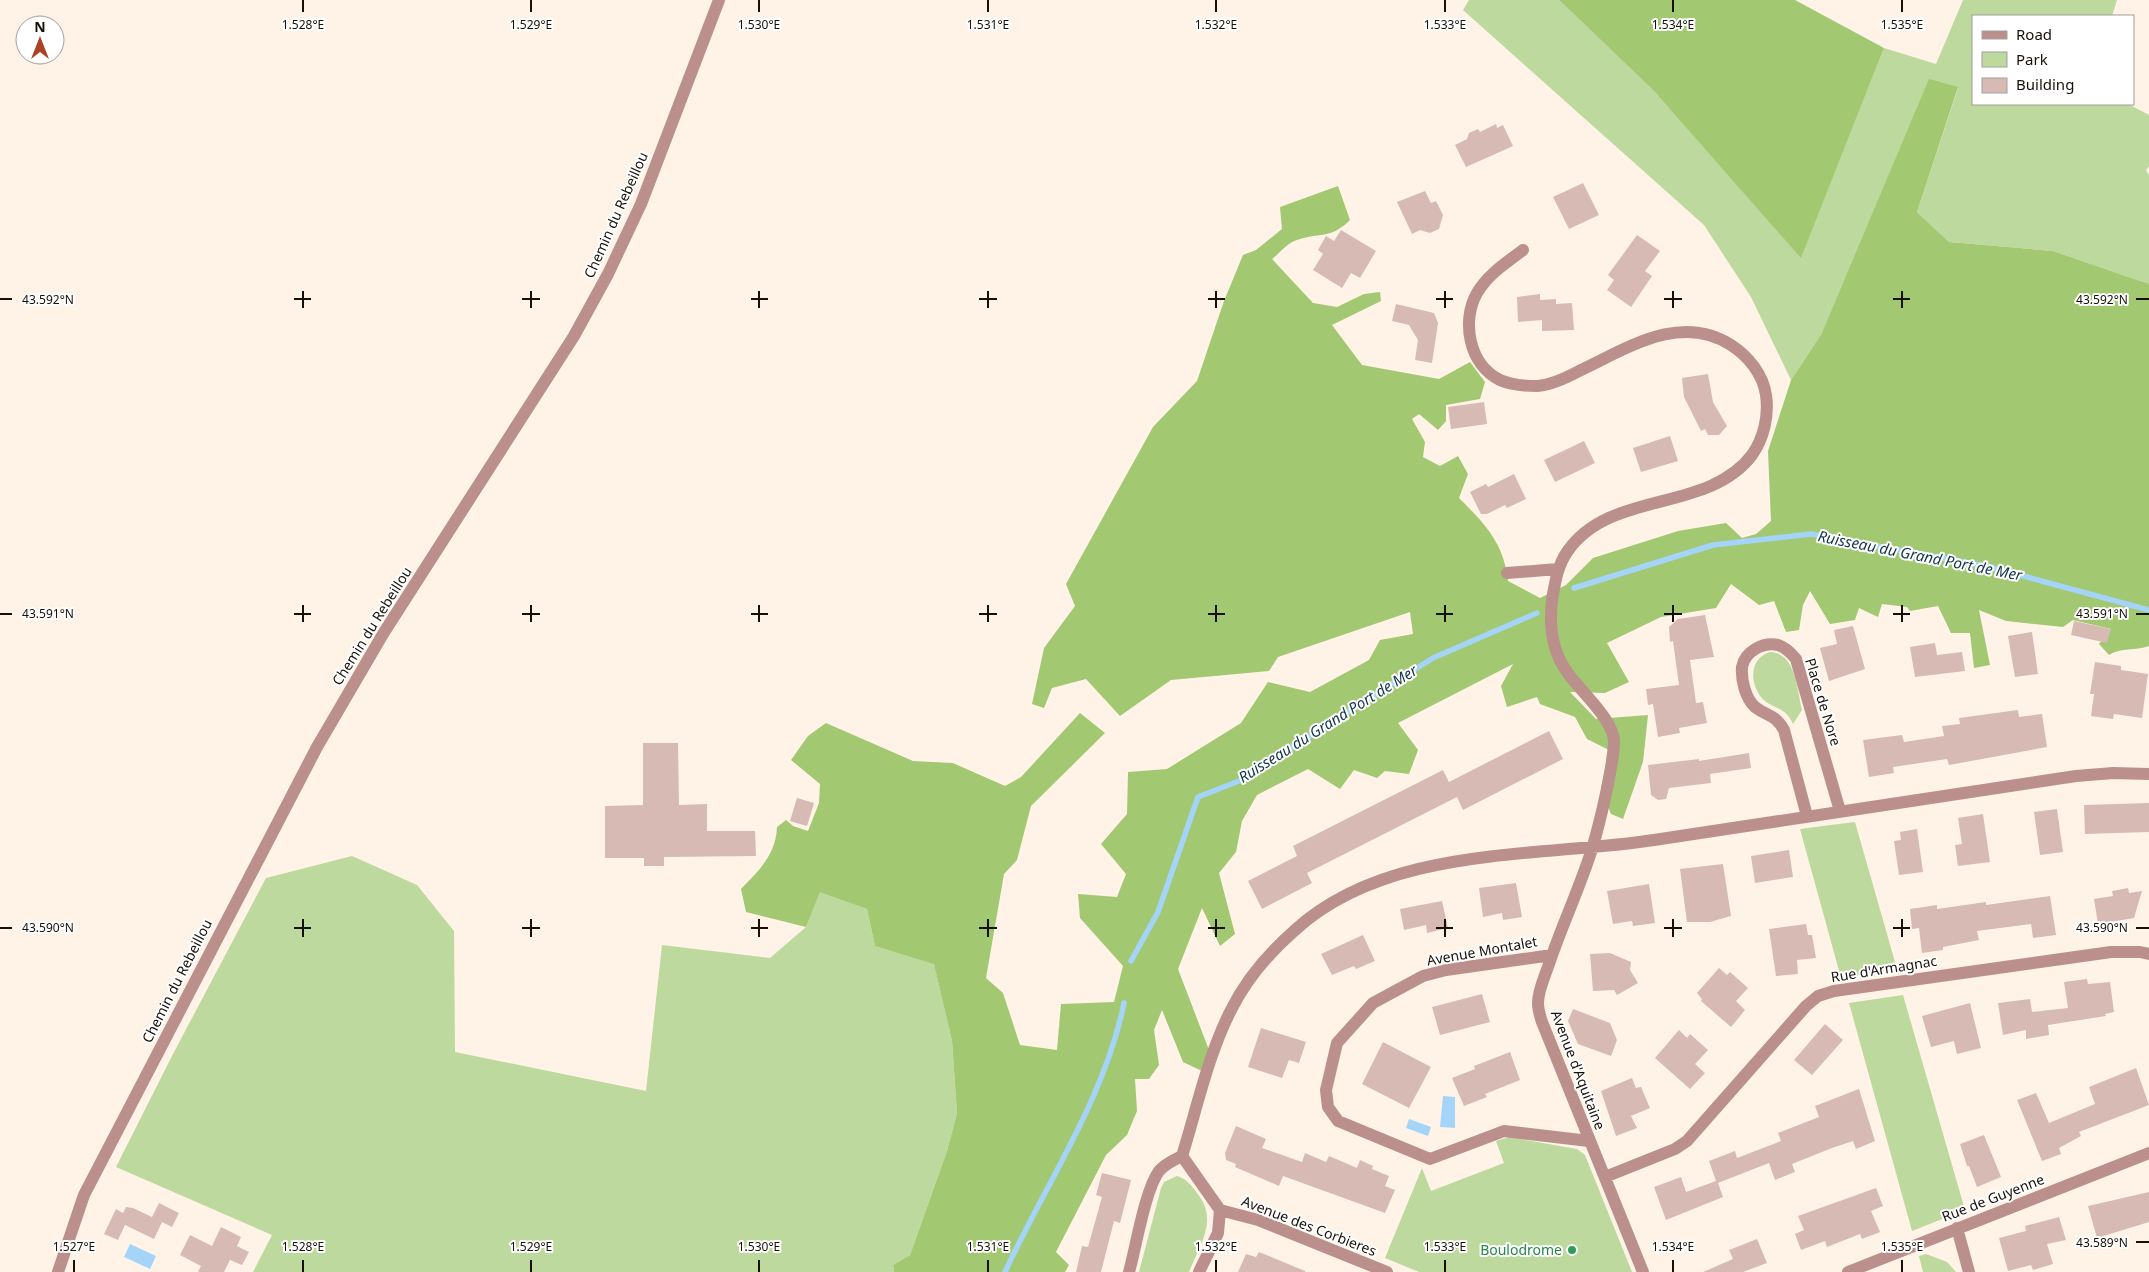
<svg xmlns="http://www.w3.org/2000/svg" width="2149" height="1272" font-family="'Noto Sans',sans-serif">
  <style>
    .green { fill: #bdd99d }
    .forest { fill: #a2c872 }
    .water { fill: #a4d4f8 }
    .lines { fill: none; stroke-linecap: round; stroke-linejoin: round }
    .stream { stroke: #a4d4f8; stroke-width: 5.5 }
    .building { fill: #d7bab4 }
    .minor { stroke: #bb8f8b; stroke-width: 12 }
    .ticks { fill: none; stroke: #171009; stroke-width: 2 }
    .leisure-dot { fill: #2e9e5b; stroke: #fff; stroke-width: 2 }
    .labels { text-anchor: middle; stroke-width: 4; stroke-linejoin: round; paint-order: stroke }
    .street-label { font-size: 14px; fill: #171009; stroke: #fff }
    .leisure-label { font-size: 14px; fill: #27864d; stroke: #fff; text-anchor: end }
    .water-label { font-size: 15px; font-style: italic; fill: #10344c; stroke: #fff }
    .ticks-label { font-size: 12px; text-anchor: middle; fill: #171009; stroke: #fff; stroke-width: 4; stroke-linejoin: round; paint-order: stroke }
  </style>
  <rect width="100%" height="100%" fill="#fff3e7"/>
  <path class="green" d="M1469 0H1559L1653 90 1801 257 1884 48 1936 64 1963 0H2117L2112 16H1973V104H2128L2149 115V166L2146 170 2149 175V284L2053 251 1949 242 1917 212 1958 88 1822 333 1791 380 1751 297 1704 225 1463 10Z
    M1770 652C1796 653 1797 689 1802 710L1793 724C1785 705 1772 710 1761 697 1749 682 1750 658 1770 652Z
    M1855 822 1897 969 1841 978 1800 829Z
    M352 856 417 885 454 931 455 1052 646 1091 662 945 770 958 806 927 820 891 867 909 875 946 934 963 952 1041 957 1113 947 1151 910 1255 893 1265 894 1272H253L272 1235 116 1167 173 1054 266 878Z
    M1903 995 1965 1210 1912 1231 1849 1003Z
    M1509 1137 1577 1149 1585 1155 1632 1272H1419L1385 1258 1422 1168 1431 1191 1504 1163 1496 1141Z
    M1177 1176C1187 1179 1191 1185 1197 1193 1219 1220 1200 1244 1189 1272H1139L1161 1188 1164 1182Z
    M1926 1254 1947 1262 1956 1272H1923L1919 1256Z"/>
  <path class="forest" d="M1559 0H1795L1884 48 1801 258 1653 90Z
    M1929 79 1958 87 1917 212 1949 242 2053 251 2149 284V646C2135 651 2121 647 2109 655L2099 644 2111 629 2073 620 2063 627 2006 621 1979 610 1990 665 1974 668 1970 633H1951L1938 606 1910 611 1907 607 1882 604 1878 617 1859 608 1855 620 1830 624 1810 591 1803 605 1799 630 1786 632 1774 601 1759 605 1731 584 1716 608 1661 617 1607 643 1629 682 1605 693 1570 692 1596 719 1648 715 1643 762 1623 819 1611 814 1601 788 1609 750 1587 739 1575 717 1540 704 1537 697 1507 707 1501 686 1513 664 1398 723 1418 750 1409 774 1385 771 1377 778 1354 770 1340 789 1308 769 1257 795 1242 821 1236 852 1219 873 1235 934 1220 946 1202 908 1178 969 1209 1050 1204 1072 1183 1062 1162 1010 1154 1030 1159 1065 1149 1079H1135L1137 1111 1127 1135 1106 1155 1056 1252 1069 1265 1065 1272H894L893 1265 910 1255 947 1151 957 1113 952 1041 934 964 875 946 867 909 820 892 806 927 746 912 741 889C759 871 776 854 777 827L786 820 793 826 808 831 819 803 820 784 791 760 808 736 826 723 913 761 953 763 1005 786 1021 777 1080 713 1105 733 1031 806 1017 860 1004 874 986 978 1003 993 1020 1045 1057 1050 1061 1004 1114 1002 1123 966 1080 918 1078 894 1117 897 1126 874 1101 844 1127 814 1128 772 1167 769 1241 723 1268 682 1310 692 1369 660 1380 640 1413 634 1410 612 1278 657 1269 671 1171 680 1120 716 1086 679 1052 688 1044 708 1032 704 1044 648 1075 606 1066 584 1153 427 1197 381 1224 301 1243 255 1256 250 1282 229 1280 207 1338 186 1350 220C1330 240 1319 232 1297 240 1288 242 1279 254 1272 259L1313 303 1337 307 1364 294 1380 292 1381 301 1332 325 1362 365 1439 379 1470 362 1485 382 1480 399 1446 405V421L1438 430 1419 414 1412 419 1425 442 1423 457 1440 466 1458 456 1468 474 1459 498C1485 524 1504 543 1508 581L1540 598 1566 585 1593 558 1678 531 1726 523 1742 538 1756 534 1771 521 1768 451 1791 380 1822 333Z"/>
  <path class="water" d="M1443 1096 1455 1097V1128L1440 1127Z
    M1409 1119 1431 1127 1428 1136 1406 1128Z
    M130 1244 156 1256 150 1269 124 1257Z"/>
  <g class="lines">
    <path class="stream" d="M1574 588 1713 545 1811 534 1986 566 2149 610
      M1131 961 1158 912 1198 797 1239 781 1433 658 1537 613
      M1005 1272C1045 1185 1105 1098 1124 1003"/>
  </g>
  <path class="building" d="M1496 124 1497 128 1503 125 1513 146 1466 167 1455 145 1467 139 1469 133 1478 129 1480 132Z
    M1583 183 1599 215 1569 229 1553 197Z
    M1425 191 1431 203 1436 201 1443 215 1439 229 1430 233 1420 230 1412 234 1397 202Z
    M1341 230 1376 251 1360 278 1351 273 1342 288 1313 270 1323 254 1318 250 1326 236 1334 241Z
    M1637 235 1660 251 1645 271 1652 276 1631 307 1607 290 1614 280 1608 275Z
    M1540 294V300L1556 299V304L1572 303 1574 330 1542 331V320L1518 322 1517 297Z
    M1396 304 1434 313 1438 323 1432 363 1415 360 1418 340 1409 325 1392 321Z
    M1708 374 1713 402 1727 426 1719 435H1708L1705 429 1701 431 1684 397 1682 378Z
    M1484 402 1487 424 1451 429 1448 407Z
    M1670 436 1678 461 1641 472 1633 448Z
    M1584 441 1595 463 1555 482 1544 460Z
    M1514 474 1526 499 1507 508 1505 505 1487 514H1481L1470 492 1486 484 1488 487Z
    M1705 615 1714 657 1690 660 1696 703 1703 702 1707 723 1679 728 1680 733 1658 737 1653 704 1648 705 1646 689 1679 685 1673 641 1670 642 1669 627 1678 619Z
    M2074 621 2111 629 2107 643 2071 635Z
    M1853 626 1865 669 1829 681 1820 648 1837 644 1834 630Z
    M2032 632 2038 674 2015 677 2008 636Z
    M1935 643 1937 655 1962 652 1965 671 1915 677 1910 647Z
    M2095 662 2121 666V670L2148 674 2142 718 2114 714 2113 719 2091 716 2094 694H2090Z
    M2018 710 2019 717 2042 714 2047 747 1949 765 1947 759 1893 767 1894 773 1869 777 1863 740 1902 735 1904 742 1944 736 1942 726 1960 724 1959 718Z
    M1549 731 1563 759 1463 810 1457 797 1307 873 1312 883 1262 909 1248 881 1297 856 1293 846 1443 770 1449 782Z
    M643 743H678L679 805 707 804V831H755L756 856 664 857V866H644V858H605V806L643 805Z
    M1749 753 1751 768 1710 774 1711 783 1669 788 1666 799 1658 800 1651 795 1648 765 1699 759V761Z
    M797 798 814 803 807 826 790 821Z
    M2149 803V832L2085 834 2084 805Z
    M2057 809 2063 852 2040 855 2034 812Z
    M1983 814 1990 862 1958 866 1955 845 1962 844 1958 818Z
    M1917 829 1923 872 1899 875 1894 841 1901 840 1900 832Z
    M1789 850 1793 877 1755 883 1751 856Z
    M1723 864 1731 916 1710 922H1687L1680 869Z
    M1516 883 1522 917 1503 920 1502 913 1483 917 1479 888Z
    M1649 884 1655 923 1633 926 1632 921 1613 924 1607 891Z
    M2128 888 2129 893 2142 891 2134 918 2098 924 2094 899 2113 896 2112 891Z
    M2050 896 2056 935 2033 938 2031 924 1977 931 1979 940 1943 947V950L1922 953 1919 928 1912 929 1910 909 1937 905V909L1986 902V905Z
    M1442 901 1448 928 1427 933 1426 925 1404 930 1400 909Z
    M1806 924 1808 935H1812L1816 958 1797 960 1798 974 1776 976 1769 929Z
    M1363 935 1375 961 1356 969 1354 966 1332 975 1321 954Z
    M1610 953 1631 962 1630 970 1638 983 1617 995 1614 990 1593 991 1590 954Z
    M1719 968 1727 975 1730 972 1748 988 1736 1001 1745 1010 1731 1027 1701 1001 1702 999 1697 993Z
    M2087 979 2088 984 2110 982 2114 1012 2105 1014 2106 1016 2048 1025 2049 1035 2026 1039V1030L2003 1035 1998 1003 2030 999 2032 1012 2068 1008 2064 982Z
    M1482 994 1490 1022 1440 1035 1432 1007Z
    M1970 1003 1981 1048 1957 1054 1954 1041 1931 1047 1922 1016Z
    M1573 1009 1610 1023 1617 1040 1611 1056 1578 1044 1568 1021Z
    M1825 1024 1843 1040 1812 1075 1794 1060Z
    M1261 1028 1306 1042 1299 1063 1289 1060 1282 1078 1248 1067Z
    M1679 1030 1687 1038 1690 1034 1708 1050 1695 1064 1705 1073 1690 1089 1655 1058Z
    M1383 1042 1431 1067 1409 1108 1362 1084Z
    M1510 1052 1520 1080 1485 1094 1487 1097 1464 1106 1452 1078 1475 1069 1474 1066Z
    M2136 1068 2149 1105 2079 1132 2081 1136 2059 1148 2061 1154 2042 1161 2017 1100 2036 1093 2049 1123 2095 1104 2089 1087Z
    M1632 1078 1636 1088 1641 1087 1650 1108 1631 1116 1637 1128 1616 1136 1601 1091Z
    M1859 1089 1875 1141 1856 1149 1853 1141 1832 1148 1792 1164 1795 1172 1775 1180 1769 1163 1718 1183 1723 1197 1666 1220 1654 1187 1681 1177 1686 1192 1716 1181 1709 1161 1735 1151 1737 1158 1781 1141 1778 1133 1819 1117 1815 1106Z
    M1236 1126 1266 1139 1262 1148 1302 1162 1305 1153 1326 1162 1329 1156 1357 1168 1360 1160 1373 1166 1372 1169 1389 1176 1385 1186 1395 1190 1385 1213 1283 1176 1279 1186 1235 1167 1236 1164 1226 1160 1225 1153Z
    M1984 1135 2001 1177 1977 1187 1969 1166H1967L1960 1144Z
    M1102 1173 1131 1180 1120 1223 1114 1221 1101 1272H1076L1082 1246 1088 1247 1102 1197 1096 1195Z
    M1876 1188 1883 1206 1871 1211 1880 1232 1862 1239 1860 1234 1827 1247 1825 1241 1801 1250 1795 1234 1804 1230 1798 1216Z
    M2149 1192V1222L2097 1238 2088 1206Z
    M159 1203 179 1213 172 1227 162 1222 154 1239 125 1225 118 1240 104 1234 116 1209 123 1213 126 1207 133 1208 152 1217Z
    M2059 1217 2066 1240 2047 1244 2053 1264 2033 1270 2031 1265 2008 1271 1999 1238 2026 1231 2025 1226Z
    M221 1227 241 1237 237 1246 249 1252 242 1265 230 1260 224 1272H198L201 1266 180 1255 190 1235 212 1246Z
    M1757 1239 1767 1263 1743 1272H1703L1733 1259 1729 1250Z
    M1259 1252 1305 1271V1272H1238L1246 1254 1256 1257Z"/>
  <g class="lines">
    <path class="minor" d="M1523 250C1506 263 1488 274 1477 293 1461 321 1469 365 1500 380 1511 385 1525 386 1537 386 1551 385 1566 378 1579 371 1626 349 1680 312 1731 345 1748 356 1763 374 1766 395 1769 415 1764 438 1752 455 1707 514 1610 489 1567 552 1557 567 1555 583 1552 600 1549 625 1552 651 1567 672 1580 691 1616 721 1614 744 1612 772 1600 822 1592 849 1580 887 1563 923 1550 961 1546 974 1538 989 1538 1003 1538 1009 1540 1016 1542 1022L1643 1272
      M1507 573 1558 569
      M1807 816 1784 730C1775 714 1768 717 1755 707 1745 698 1741 679 1742 667 1745 651 1763 642 1778 645 1785 647 1791 653 1796 659L1840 811
      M1552 955 1446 970 1423 976 1373 1003 1337 1043 1326 1090 1328 1107 1338 1121 1430 1159 1504 1131 1589 1141
      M1182 1156 1220 1210 1218 1233 1199 1272
      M1605 1177 1675 1149 1687 1141 1806 1006 1818 996 1834 991 2111 952H2140L2149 954
      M1220 1210 1258 1220 1387 1272
      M1957 1228 1969 1272
      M58 1272 84 1195 317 747 383 634 574 336 608 274 641 204 719 0
      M1129 1272C1136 1247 1145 1190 1159 1171 1165 1164 1174 1160 1182 1156 1197 1108 1208 1055 1231 1010 1246 980 1269 953 1294 931 1387 845 1537 858 1654 840 1795 819 1935 797 2076 776L2113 773 2149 774
      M1848 1272 2149 1153"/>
  </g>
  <path class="ticks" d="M303 0V12M531 0V12M759 0V12M988 0V12M1216 0V12M1445 0V12M1673 0V12M1902 0V12M303 291V308M531 291V308M759 291V308M988 291V308M1216 291V308M1445 291V308M1673 291V308M1902 291V308M0 299H12M294 299H311M522 299H540M751 299H768M979 299H997M1208 299H1225M1436 299H1453M1664 299H1682M1893 299H1910M2136 299H2149M303 605V622M531 605V622M759 605V622M988 605V622M1216 605V622M1445 605V622M1673 605V622M1902 605V622M0 614H12M294 614H311M522 614H540M751 614H768M979 614H997M1208 614H1225M1436 614H1453M1664 614H1682M1893 614H1910M2136 614H2149M303 919V937M531 919V937M759 919V937M988 919V937M1216 919V937M1445 919V937M1673 919V937M1902 919V937M0 928H12M294 928H311M522 928H540M751 928H768M979 928H997M1208 928H1225M1436 928H1453M1664 928H1682M1893 928H1910M2136 928H2149M2136 1242H2149M74 1260V1272M303 1260V1272M531 1260V1272M759 1260V1272M988 1260V1272M1216 1260V1272M1445 1260V1272M1673 1260V1272M1902 1260V1272"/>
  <circle class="leisure-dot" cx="1572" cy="1250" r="5"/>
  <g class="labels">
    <g class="street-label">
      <text transform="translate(616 215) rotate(-66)" y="5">Chemin du Rebeillou</text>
      <text transform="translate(372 626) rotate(-58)" y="5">Chemin du Rebeillou</text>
      <text transform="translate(1823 702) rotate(73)" y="5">Place de Nore</text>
      <text transform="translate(1482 951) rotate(-10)" y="5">Avenue Montalet</text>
      <text transform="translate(1884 969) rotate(-9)" y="5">Rue d'Armagnac</text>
      <text transform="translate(177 981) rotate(-63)" y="5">Chemin du Rebeillou</text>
      <text transform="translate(1578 1070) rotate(69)" y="5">Avenue d'Aquitaine</text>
      <text transform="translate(1993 1198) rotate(-21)" y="5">Rue de Guyenne</text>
      <text transform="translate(1309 1226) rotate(21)" y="5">Avenue des Corbieres</text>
    </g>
    <g class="leisure-label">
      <text x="1562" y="1255">Boulodrome</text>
    </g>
    <g class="water-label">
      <text transform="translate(1920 556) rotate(11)" y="5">Ruisseau du Grand Port de Mer</text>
      <text transform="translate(1328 724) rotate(-32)" y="5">Ruisseau du Grand Port de Mer</text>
    </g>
  </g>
  <g class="ticks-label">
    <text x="303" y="29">1.528°E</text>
    <text x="531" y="29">1.529°E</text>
    <text x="759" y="29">1.530°E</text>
    <text x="988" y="29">1.531°E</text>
    <text x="1216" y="29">1.532°E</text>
    <text x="1445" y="29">1.533°E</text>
    <text x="1673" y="29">1.534°E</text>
    <text x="1902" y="29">1.535°E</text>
    <text x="48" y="304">43.592°N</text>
    <text x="2102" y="304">43.592°N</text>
    <text x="48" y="618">43.591°N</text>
    <text x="2102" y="618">43.591°N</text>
    <text x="48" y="932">43.590°N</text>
    <text x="2102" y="932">43.590°N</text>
    <text x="2102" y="1247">43.589°N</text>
    <text x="74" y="1251">1.527°E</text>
    <text x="303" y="1251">1.528°E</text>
    <text x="531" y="1251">1.529°E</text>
    <text x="759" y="1251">1.530°E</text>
    <text x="988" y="1251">1.531°E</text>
    <text x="1216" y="1251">1.532°E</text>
    <text x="1445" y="1251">1.533°E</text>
    <text x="1673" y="1251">1.534°E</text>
    <text x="1902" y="1251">1.535°E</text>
  </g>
  <rect x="1972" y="15" width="162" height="90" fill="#ffffff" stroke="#a29f9d"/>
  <rect x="1982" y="31" width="25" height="8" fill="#bb8f8b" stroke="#a29f9d"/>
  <text x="2016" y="40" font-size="15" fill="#171009">Road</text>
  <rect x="1982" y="52" width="25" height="15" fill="#bdd99d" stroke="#a29f9d"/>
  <text x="2016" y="65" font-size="15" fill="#171009">Park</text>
  <rect x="1982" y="78" width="25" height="15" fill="#d7bab4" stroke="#a29f9d"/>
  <text x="2016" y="90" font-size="15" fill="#171009">Building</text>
  <g transform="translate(40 40)"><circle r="24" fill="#ffffff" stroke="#a29f9d"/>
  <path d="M0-4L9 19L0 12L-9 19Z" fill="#aa4224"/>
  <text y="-8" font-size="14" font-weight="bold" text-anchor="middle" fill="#171009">N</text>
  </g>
</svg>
